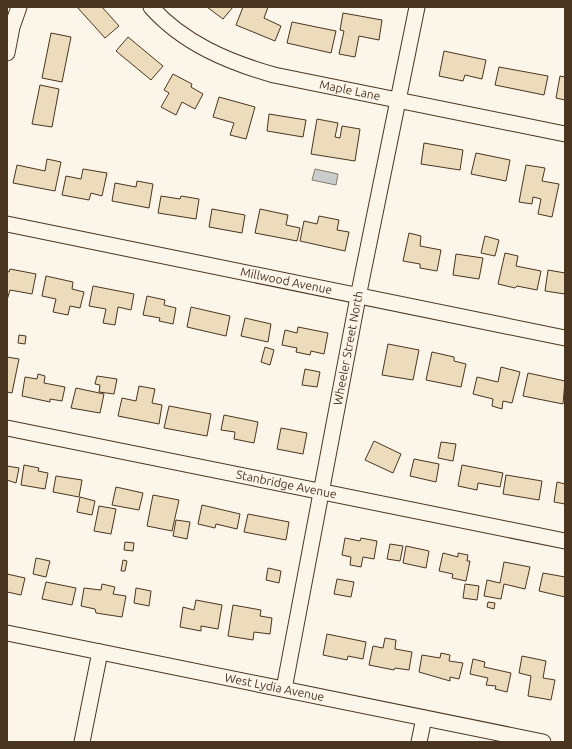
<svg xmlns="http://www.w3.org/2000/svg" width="572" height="749" font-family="Ubuntu,sans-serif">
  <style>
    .water { fill: #c9cecd; stroke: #887966 }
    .building { fill: #ecdcbc; stroke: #4a3520 }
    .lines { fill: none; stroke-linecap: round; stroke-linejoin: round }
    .minor-casing { stroke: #4a3520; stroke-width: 17 }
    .minor { stroke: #fbf6e9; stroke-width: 15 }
    .labels { text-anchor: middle; stroke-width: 3; stroke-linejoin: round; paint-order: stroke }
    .street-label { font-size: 12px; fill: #4a3520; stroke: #fbf6e9 }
  </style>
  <rect width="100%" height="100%" fill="#fbf6e9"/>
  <path class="water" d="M315 169 338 174 336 185 312 180Z"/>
  <path class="building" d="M77 7H102L119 26 105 38Z
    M207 7H233L223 19Z
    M243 7H268L264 18 281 26 275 41 236 25Z
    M343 13 382 20 379 40 359 36 355 57 339 54 344 31 340 30Z
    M292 22 336 31 331 53 287 43Z
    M51 33 71 37 62 82 42 78Z
    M128 37 163 66 151 80 116 51Z
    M444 51 486 60 482 79 465 75 463 81 439 76Z
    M499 67 548 76 544 95 495 85Z
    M173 74 192 84 191 87 203 94 195 109 182 102 176 115 161 107 169 93 164 90Z
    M560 76 565 77V100L556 98Z
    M40 85 59 89 52 127 32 124Z
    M219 97 255 107 246 139 230 135 234 123 213 117Z
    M269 114 306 120 303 137 267 131Z
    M317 119 338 123 335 137 340 138 342 126 360 129 355 161 311 154Z
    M424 143 463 150 460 170 421 164Z
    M476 153 510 160 506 181 471 174Z
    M47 159 61 162 55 191 13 183 17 165 45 171Z
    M526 165 545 168 542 181 559 184 552 217 538 214 541 199 533 197 532 204 519 202Z
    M83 169 107 173 102 196 91 193 89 200 62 195 66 176 81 179Z
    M137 181 153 184 149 208 112 201 115 183 136 187Z
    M161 196 180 199 181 196 199 199 196 219 158 213Z
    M212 209 245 215 242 233 209 227Z
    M260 209 288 215 286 225 300 228 297 241 255 233Z
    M319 216 339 220 337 230 349 232 345 251 300 241 304 221 317 224Z
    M409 233 421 236 420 246 441 250 437 271 420 268V264L403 261Z
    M485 236 499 240 495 256 481 253Z
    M505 253 518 256 516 266 541 271 537 290 517 286 515 288 498 284Z
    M456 254 483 258 479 279 453 275Z
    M10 269 36 274 32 294 10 290 7 300V271L9 272Z
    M548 270 565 273V294L545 291Z
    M46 276 73 282 72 289 84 292 80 308 70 306 68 315 53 312 56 299 42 296Z
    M93 286 134 294 131 310 118 307 115 325 103 323 106 309 89 306Z
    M147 296 165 300 164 305 176 308 173 324 159 321 160 318 143 315Z
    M191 307 230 316 226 336 187 327Z
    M245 318 271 324 268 342 241 336Z
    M298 327 328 333 324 354 311 351 310 355 296 352 297 348 282 345 285 330 297 333Z
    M19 335 26 336 25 344 18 343Z
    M388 344 419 350 413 380 382 375Z
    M265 347 274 350 270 365 261 362Z
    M432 352 454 357V361L466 364 461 387 426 380Z
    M7 357 19 359 12 393 7 392Z
    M501 367 520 372 512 403 503 401 502 409 492 406 493 399 473 394 477 377 498 382Z
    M305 369 320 372 317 387 302 385Z
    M528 373 565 381 563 404 523 396Z
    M38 374 45 376 44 383 65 387 62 401 50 399V402L22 396 25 377 37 379Z
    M97 376 117 379 114 394 99 392 100 385 95 384Z
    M139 386 155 389 152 403 162 405 159 424 118 416 122 398 136 401Z
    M76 388 104 394 100 413 71 408Z
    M169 406 211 414 207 436 164 428Z
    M224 415 258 422 254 443 234 439 235 432 221 430Z
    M281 428 307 433 303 454 277 449Z
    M374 441 401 454 393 473 365 460Z
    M441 442 456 444 453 461 438 458Z
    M414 459 439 464 436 482 410 476Z
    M24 465 39 468 38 471 48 473 45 489 21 485Z
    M462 465 503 473 500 487 478 483 477 490 458 486Z
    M7 466 19 468 16 483 7 480Z
    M506 475 542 481 539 500 503 494Z
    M56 476 82 480 79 497 53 492Z
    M557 482 565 484V504L554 502Z
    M116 487 143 493 139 510 112 505Z
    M153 495 179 500 172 531 147 526Z
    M80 497 95 501 92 515 77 512Z
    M202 505 240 514 237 529 216 524 215 528 198 524Z
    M99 506 116 509 111 534 94 531Z
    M248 514 289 522 286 540 244 532Z
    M176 520 190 522 187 539 173 536Z
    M345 538 360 541 361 538 377 541 374 559 363 557 361 567 350 565 351 557 342 555Z
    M125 542 134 543 133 551 124 550Z
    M390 544 403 546 400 561 387 559Z
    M406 546 429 551 426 568 403 563Z
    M443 553 458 557V553L468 555 467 561H470L466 581 452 578 453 574 439 571Z
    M36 558 50 561 46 577 33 574Z
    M123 560 127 561 125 571H121Z
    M504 562 530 567 525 589 504 584 501 599 484 596 487 580 500 583Z
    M268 568 281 571 279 583 266 580Z
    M543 573 565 577V597L539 591Z
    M7 574 25 578 21 595 7 592Z
    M337 579 354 582 351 597 334 594Z
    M46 582 76 588 72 605 42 599Z
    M102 584 115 587 113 594 126 596 122 617 96 613 95 609 81 606 84 588 101 590Z
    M465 584 479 586 477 600 463 598Z
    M136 588 151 591 149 606 134 603Z
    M196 600 222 605 218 629 201 626V631L180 627 183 607 194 610Z
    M488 602 495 603 494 609 487 607Z
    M233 605 261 610 260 616 272 618 270 634 254 632 253 640 228 636Z
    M327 634 366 642 363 659 348 656 347 660 323 655Z
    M385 638 396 640 395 649 412 652 409 670 395 668 394 670 369 665 373 646 383 648Z
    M441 653 450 655 449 661 463 663 459 679 450 677V681L419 672 422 655 440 658Z
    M522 656 546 661 543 678 555 680 551 700 528 696 531 676 519 673Z
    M473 659 485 662 484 667 511 673 507 692 495 689 496 686 486 685 488 678 470 674Z"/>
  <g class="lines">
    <defs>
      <g id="minor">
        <path id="s1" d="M151 7C183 43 228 62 274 75L565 134"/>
        <path d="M7 53 12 27 19 7"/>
        <path id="s2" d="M7 224 565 338"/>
        <path id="s3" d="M7 428 565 541"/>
        <path id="s4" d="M7 633 543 742"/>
        <path id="s5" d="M284 689 358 297 417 7"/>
        <path d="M82 742 100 652"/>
        <path d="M419 742 424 718"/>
      </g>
    </defs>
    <use href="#minor" class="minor-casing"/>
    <use href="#minor" class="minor"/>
  </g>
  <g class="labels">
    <g class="street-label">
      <text dy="4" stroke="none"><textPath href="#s1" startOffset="220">Maple Lane</textPath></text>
      <text dy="4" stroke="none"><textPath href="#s2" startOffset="285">Millwood Avenue</textPath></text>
      <text dy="4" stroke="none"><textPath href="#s5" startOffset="347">Wheeler Street North</textPath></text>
      <text dy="4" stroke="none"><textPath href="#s3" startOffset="285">Stanbridge Avenue</textPath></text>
      <text dy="4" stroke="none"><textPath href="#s4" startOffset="273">West Lydia Avenue</textPath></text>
    </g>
  </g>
  <rect width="572" height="749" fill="none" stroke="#4a3520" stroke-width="16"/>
</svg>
